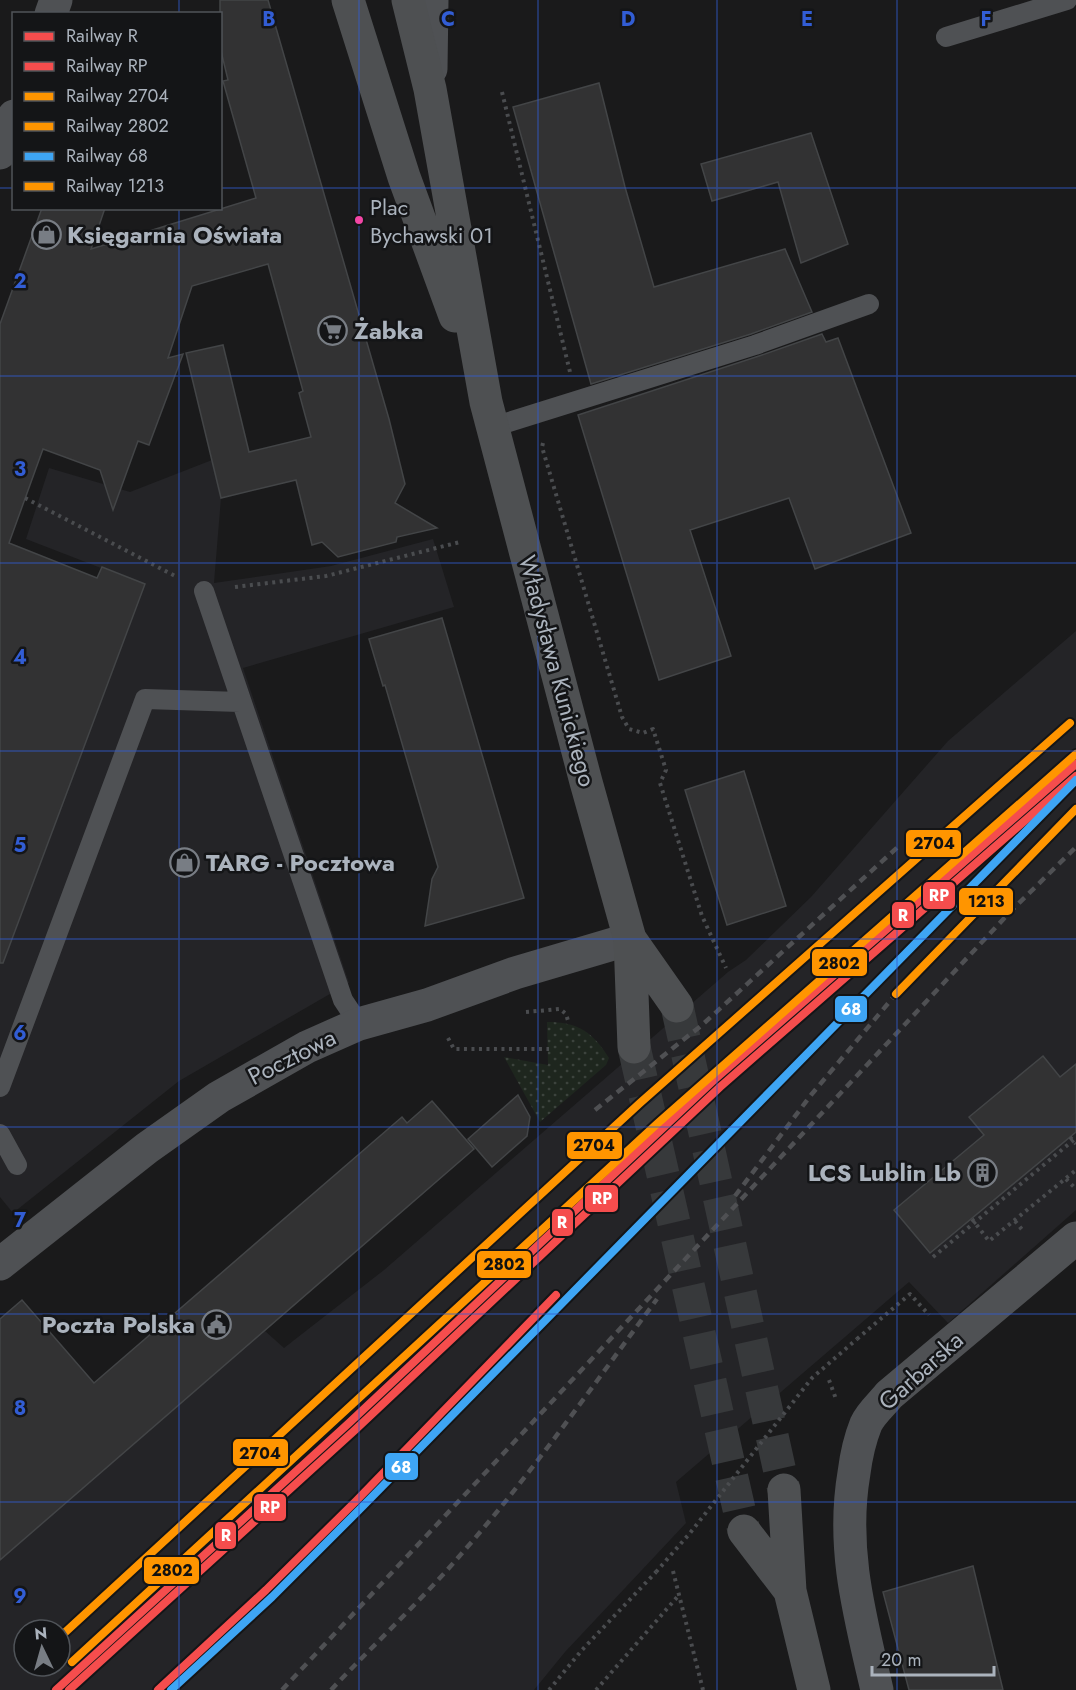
<svg xmlns="http://www.w3.org/2000/svg" width="1076" height="1690" font-family="Jost,sans-serif">
  <style>
    .built { fill: #242427; fill-rule: evenodd }
    .grass { fill: url(#grass-dots) }
    .building { fill: #323233; stroke: #434547; stroke-width: 1.5 }
    .lines { fill: none; stroke-linecap: round; stroke-linejoin: round }
    .secondary-tunnel { stroke: #37393b; stroke-width: 33; stroke-dasharray: 33 16; stroke-linecap: butt }
    .path { stroke: #4a4c4f; stroke-width: 4; stroke-dasharray: 3 4.5; stroke-linecap: butt }
    .service { stroke: #4f5154; stroke-width: 20 }
    .minor { stroke: #4f5154; stroke-width: 33 }
    .tertiary { stroke: #4f5154; stroke-width: 33 }
    .secondary { stroke: #4e5052; stroke-width: 33 }
    .rail { stroke: #4f5053; stroke-width: 4.5; stroke-dasharray: 8 6; stroke-linecap: butt }
    .path-bridge { stroke: #4a4c4f; stroke-width: 4; stroke-dasharray: 3 4.5; stroke-linecap: butt }
    .rail-1-casing { stroke: #141517; stroke-width: 12 }
    .rail-2-casing { stroke: #141517; stroke-width: 12 }
    .rail-3-casing { stroke: #141517; stroke-width: 12 }
    .rail-4-casing { stroke: #141517; stroke-width: 12 }
    .rail-5-casing { stroke: #141517; stroke-width: 12 }
    .rail-6-casing { stroke: #141517; stroke-width: 12 }
    .rail-1 { stroke: #f54d4d; stroke-width: 8 }
    .rail-2 { stroke: #f54d4d; stroke-width: 8 }
    .rail-3 { stroke: #ff9500; stroke-width: 8 }
    .rail-4 { stroke: #ff9500; stroke-width: 8 }
    .rail-5 { stroke: #3ea5f4; stroke-width: 8 }
    .rail-6 { stroke: #ff9500; stroke-width: 8 }
    .grid { fill: none; stroke: #325dd4; stroke-width: 1.5; stroke-opacity: 0.55 }
    .bus-dot { fill: #f346a5; stroke: #141517; stroke-width: 2 }
    .labels { text-anchor: middle; stroke-width: 5; stroke-linejoin: round; paint-order: stroke }
    .bus-label { font-size: 22px; fill: #abb3bd; stroke: #141517; text-anchor: start }
    .poi-label { font-size: 24px; font-weight: bold; fill: #abb3bd; stroke: #141517; text-anchor: start }
    .street-label { font-size: 24px; fill: #abb3bd; stroke: #141517 }
    .grid-label { font-size: 20px; text-anchor: middle; font-weight: bold; fill: #325dd4; stroke: #141517; stroke-width: 5; stroke-linejoin: round; paint-order: stroke }
    .line-badge { stroke: #141517; stroke-width: 2 }
    .badge-label { font-size: 16px; text-anchor: middle; font-weight: bold; fill: #fff }
    .pale-badge-label { font-size: 16px; text-anchor: middle; font-weight: bold; fill: #111 }
  </style>
  <defs>
    <pattern id="grass-dots" width="8" height="8" patternUnits="userSpaceOnUse" patternTransform="scale(1.5)"><rect width="8" height="8" fill="#1e261e"/><path d="M2 2h.1M6 6h.1" fill="none" stroke="#3c433d" stroke-width="1.8" stroke-linecap="round"/></pattern>
  </defs>
  <rect width="100%" height="100%" fill="#1a1a1b"/>
  <path class="built" d="M212 460 221 498 214 583 331 566 433 539 454 607 243 668 349 983 179 1081 13 1213 0 1197V855L101 568 26 539 49 468 130 492Z
    M1076 631V1210L948 1323 909 1282 676 1482 686 1523 565 1652 534 1690H0V1560L265 1331 284 1348 384 1270 728 972 746 960 811 897 948 741ZM24 1630H60V1666H24Z"/>
  <path class="grass" d="M547 1022C578 1022 593 1032 609 1058L606 1065 540 1122 504 1057 548 1065Z"/>
  <path class="building" d="M220 0H268L389 419 405 484 395 503 437 528 397 537 396 542 338 557 322 542 312 545 296 480 221 498 186 353 223 345 249 452 311 437 299 393 303 391 268 264 192 286 168 358 183 354 149 445 138 441 113 510 100 470 43 449 9 543 97 578 102 567 145 584 3 963H0V324L42 208H105L91 249 256 198 223 81 228 80 220 47Z
    M599 83 625 187 654 287 785 249 812 312 751 334 591 384 513 107Z
    M811 133 848 244 801 263 778 182 712 201 701 164Z
    M822 334 826 342 838 338 911 533 815 569 789 498 690 530 731 656 659 680 578 415 759 356Z
    M442 618 524 898 425 926 432 879 438 867 385 685 383 686 369 639Z
    M744 771 786 906 727 925 685 790Z
    M1043 1056 1060 1077 1076 1064V1132L930 1253 894 1210 984 1135 969 1117Z
    M518 1095 530 1117 527 1136 492 1167 468 1139Z
    M432 1101 474 1149 0 1560V1319L22 1300 94 1383 402 1117 407 1123Z
    M973 1566 1003 1690H909L883 1592Z"/>
  <g class="lines">
    <path class="secondary-tunnel" d="M677 1006 784 1490
      M634 1047 744 1531"/>
    <path class="path" d="M502 92 570 372
      M543 443 542 447 622 717 629 729 643 733 653 729 666 770 660 783 702 916 726 968
      M25 498 177 577
      M235 587 326 576 460 542
      M526 1012 560 1009 566 1014 569 1024
      M448 1038 454 1049H549
      M1070 1137 1076 1144
      M1066 1179 1074 1187 1076 1186
      M972 1219 989 1241 1076 1170
      M1015 1221 1024 1232
      M933 1257 1076 1138
      M857 1339 910 1294 929 1315
      M829 1380 836 1399
      M673 1571 703 1690
      M549 1690 582 1650 656 1572
      M596 1690 679 1595"/>
    <path class="service" d="M946 37 1067 0
      M493 427 755 345 869 304
      M204 591 343 1000 359 1024
      M0 1087 145 699 240 702
      M0 1134 17 1165"/>
    <path class="minor" d="M51 14 56 0
      M0 153 14 116
      M0 1264 147 1148 219 1097 307 1047 359 1024 427 1005 515 973 630 939
      M877 1690C860 1616 841 1549 854 1473 856 1457 860 1439 866 1424 871 1413 882 1404 889 1395L1076 1238"/>
    <path class="tertiary" d="M431 69 432 0"/>
    <path class="secondary" d="M348 0 404 177 455 316
      M408 0 430 89 486 402 586 782 630 939 634 1047
      M630 939 677 1006
      M784 1490 790 1591 814 1690
      M744 1531 790 1591"/>
    <path class="rail" d="M595 1110 702 1025 900 845
      M735 1196 811 1095 896 994
      M282 1690 1011 911 1076 847
      M331 1690C375 1643 422 1600 463 1552 533 1472 594 1384 657 1299"/>
    <path class="path-bridge" d="M656 1572 690 1533 812 1378 857 1339"/>
    <defs>
      <path id="rail-1" d="M56 1690 349 1423 714 1080 1076 764
        M158 1690 266 1590 356 1501 556 1295"/>
      <path id="rail-2" d="M69 1690 355 1430 720 1087 1076 776"/>
      <path id="rail-3" d="M60 1637 640 1103 1070 723"/>
      <path id="rail-4" d="M72 1662 658 1123 1076 754"/>
      <path id="rail-5" d="M171 1690 272 1597 362 1507 1076 780"/>
      <path id="rail-6" d="M896 994 1076 809"/>
    </defs>
    <use href="#rail-1" class="rail-1-casing"/>
    <use href="#rail-2" class="rail-2-casing"/>
    <use href="#rail-3" class="rail-3-casing"/>
    <use href="#rail-4" class="rail-4-casing"/>
    <use href="#rail-5" class="rail-5-casing"/>
    <use href="#rail-6" class="rail-6-casing"/>
    <use href="#rail-1" class="rail-1"/>
    <use href="#rail-2" class="rail-2"/>
    <use href="#rail-3" class="rail-3"/>
    <use href="#rail-4" class="rail-4"/>
    <use href="#rail-5" class="rail-5"/>
    <use href="#rail-6" class="rail-6"/>
  </g>
  <path class="grid" d="M179 0V14M359 0V1690M538 0V1690M717 0V1690M897 0V1690M0 188H14M220 188H1076M179 208V1690M0 376H1076M0 563H1076M0 751H1076M0 939H1076M0 1127H1076M0 1314H1076M0 1502H1076"/>
  <defs>
    <symbol id="shop-ring" viewBox="-11 -11 22 22"><circle r="9.5" fill="#141517" stroke="#787d84" stroke-width="1.5"/><path d="M-5-2.5h2.3a2.7 3.5 0 0 1 5.4 0H5L5.5 6h-11ZM-1.5-2.5h3a1.5 2.3 0 0 0-3 0Z" fill="#787d84"/></symbol>
    <symbol id="supermarket-ring" viewBox="-11 -11 22 22"><circle r="9.5" fill="#141517" stroke="#787d84" stroke-width="1.5"/><path d="M-6-5.5h2.5l.6 2H6L4.5 2H-2.5L-4.4-4H-6ZM-1.5 3.2a1.3 1.3 0 1 0 .1 0ZM3 3.2a1.3 1.3 0 1 0 .1 0Z" fill="#787d84"/></symbol>
    <symbol id="building-ring" viewBox="-11 -11 22 22"><circle r="9.5" fill="#141517" stroke="#787d84" stroke-width="1.5"/><path d="M-4-6H4V6H1V3H-1V6H-4ZM-2.5-4.3h1.7v1.8h-1.7ZM.8-4.3h1.7v1.8H.8ZM-2.5-1h1.7V.8h-1.7ZM.8-1h1.7V.8H.8Z" fill="#787d84"/></symbol>
    <symbol id="civic-ring" viewBox="-11 -11 22 22"><circle r="9.5" fill="#141517" stroke="#787d84" stroke-width="1.5"/><path d="M-.6-6.5H3V-4.5H.6V-3L4-1V1h2V6H-6V1h2V-1L-.6-3ZM-1.2 2.5V6h2.4V2.5Z" fill="#787d84"/></symbol>
  </defs>
  <g fill-rule="evenodd">
    <use href="#shop-ring" x="30" y="218" width="33" height="33"/>
    <use href="#supermarket-ring" x="316" y="314" width="33" height="33"/>
    <use href="#shop-ring" x="168" y="846" width="33" height="33"/>
    <use href="#building-ring" x="966" y="1156" width="33" height="33"/>
    <use href="#civic-ring" x="200" y="1308" width="33" height="33"/>
  </g>
  <circle class="bus-dot" cx="359" cy="220" r="5"/>
  <g class="labels">
    <g class="bus-label">
      <text x="370" y="215">Plac<tspan x="370" dy="28">Bychawski 01</tspan></text>
    </g>
    <g class="poi-label">
      <text x="67" y="243">Księgarnia Oświata</text>
      <text x="354" y="339">Żabka</text>
      <text x="206" y="871">TARG - Pocztowa</text>
      <text x="961" y="1181" text-anchor="end">LCS Lublin Lb</text>
      <text x="195" y="1333" text-anchor="end">Poczta Polska</text>
    </g>
    <g class="street-label">
      <text transform="translate(557 671) rotate(75)" y="8">Władysława Kunickiego</text>
      <text transform="translate(292 1057) rotate(-27)" y="8">Pocztowa</text>
      <text transform="translate(921 1371) rotate(-42)" y="8">Garbarska</text>
    </g>
  </g>
  <g class="grid-label">
    <text x="269" y="26">B</text>
    <text x="448" y="26">C</text>
    <text x="628" y="26">D</text>
    <text x="807" y="26">E</text>
    <text x="986" y="26">F</text>
    <text x="20" y="288">2</text>
    <text x="20" y="476">3</text>
    <text x="20" y="664">4</text>
    <text x="20" y="852">5</text>
    <text x="20" y="1040">6</text>
    <text x="20" y="1227">7</text>
    <text x="20" y="1415">8</text>
    <text x="20" y="1603">9</text>
  </g>
  <g class="line-badge">
    <rect x="905" y="829" width="57" height="29" rx="6" fill="#ff9500"/>
    <rect x="922" y="881" width="34" height="29" rx="6" fill="#f54d4d"/>
    <rect x="958" y="887" width="56" height="29" rx="6" fill="#ff9500"/>
    <rect x="891" y="901" width="24" height="28" rx="6" fill="#f54d4d"/>
    <rect x="811" y="948" width="57" height="29" rx="6" fill="#ff9500"/>
    <rect x="834" y="995" width="34" height="28" rx="6" fill="#3ea5f4"/>
    <rect x="566" y="1131" width="57" height="29" rx="6" fill="#ff9500"/>
    <rect x="584" y="1184" width="35" height="29" rx="6" fill="#f54d4d"/>
    <rect x="551" y="1208" width="23" height="29" rx="6" fill="#f54d4d"/>
    <rect x="476" y="1250" width="56" height="29" rx="6" fill="#ff9500"/>
    <rect x="232" y="1438" width="57" height="29" rx="6" fill="#ff9500"/>
    <rect x="384" y="1452" width="35" height="29" rx="6" fill="#3ea5f4"/>
    <rect x="253" y="1493" width="34" height="29" rx="6" fill="#f54d4d"/>
    <rect x="214" y="1521" width="23" height="29" rx="6" fill="#f54d4d"/>
    <rect x="143" y="1556" width="57" height="29" rx="6" fill="#ff9500"/>
  </g>
  <g class="badge-label">
    <text x="939" y="901">RP</text>
    <text x="903" y="921">R</text>
    <text x="851" y="1015">68</text>
    <text x="602" y="1204">RP</text>
    <text x="562" y="1228">R</text>
    <text x="401" y="1473">68</text>
    <text x="270" y="1513">RP</text>
    <text x="226" y="1541">R</text>
  </g>
  <g class="pale-badge-label">
    <text x="934" y="849">2704</text>
    <text x="986" y="907">1213</text>
    <text x="839" y="969">2802</text>
    <text x="594" y="1151">2704</text>
    <text x="504" y="1270">2802</text>
    <text x="260" y="1459">2704</text>
    <text x="172" y="1576">2802</text>
  </g>
  <rect x="12" y="12" width="210" height="198" fill="#141517" stroke="#505459" stroke-width="1.5"/>
  <rect x="24" y="32" width="30" height="9" fill="#f54d4d" stroke="#505459" stroke-width="1.5"/>
  <text x="66" y="42" font-size="18" fill="#abb3bd">Railway R</text>
  <rect x="24" y="62" width="30" height="9" fill="#f54d4d" stroke="#505459" stroke-width="1.5"/>
  <text x="66" y="72" font-size="18" fill="#abb3bd">Railway RP</text>
  <rect x="24" y="92" width="30" height="9" fill="#ff9500" stroke="#505459" stroke-width="1.5"/>
  <text x="66" y="102" font-size="18" fill="#abb3bd">Railway 2704</text>
  <rect x="24" y="122" width="30" height="9" fill="#ff9500" stroke="#505459" stroke-width="1.5"/>
  <text x="66" y="132" font-size="18" fill="#abb3bd">Railway 2802</text>
  <rect x="24" y="152" width="30" height="9" fill="#3ea5f4" stroke="#505459" stroke-width="1.5"/>
  <text x="66" y="162" font-size="18" fill="#abb3bd">Railway 68</text>
  <rect x="24" y="182" width="30" height="9" fill="#ff9500" stroke="#505459" stroke-width="1.5"/>
  <text x="66" y="192" font-size="18" fill="#abb3bd">Railway 1213</text>
  <g transform="translate(42 1648) rotate(355)"><circle r="28" fill="#141517" stroke="#505459" stroke-width="1.5"/>
  <path d="M0-4.5L10 22L0 15L-10 22Z" fill="#787d84"/>
  <text y="-9" font-size="16" font-weight="bold" text-anchor="middle" fill="#abb3bd">N</text>
  </g>
  <path d="M872 1666v9h122v-9" fill="none" stroke="#abb3bd" stroke-width="3"/>
  <text x="881" y="1666" font-size="18" fill="#abb3bd" stroke="#141517" stroke-width="4.5" paint-order="stroke">20 m</text>
</svg>
